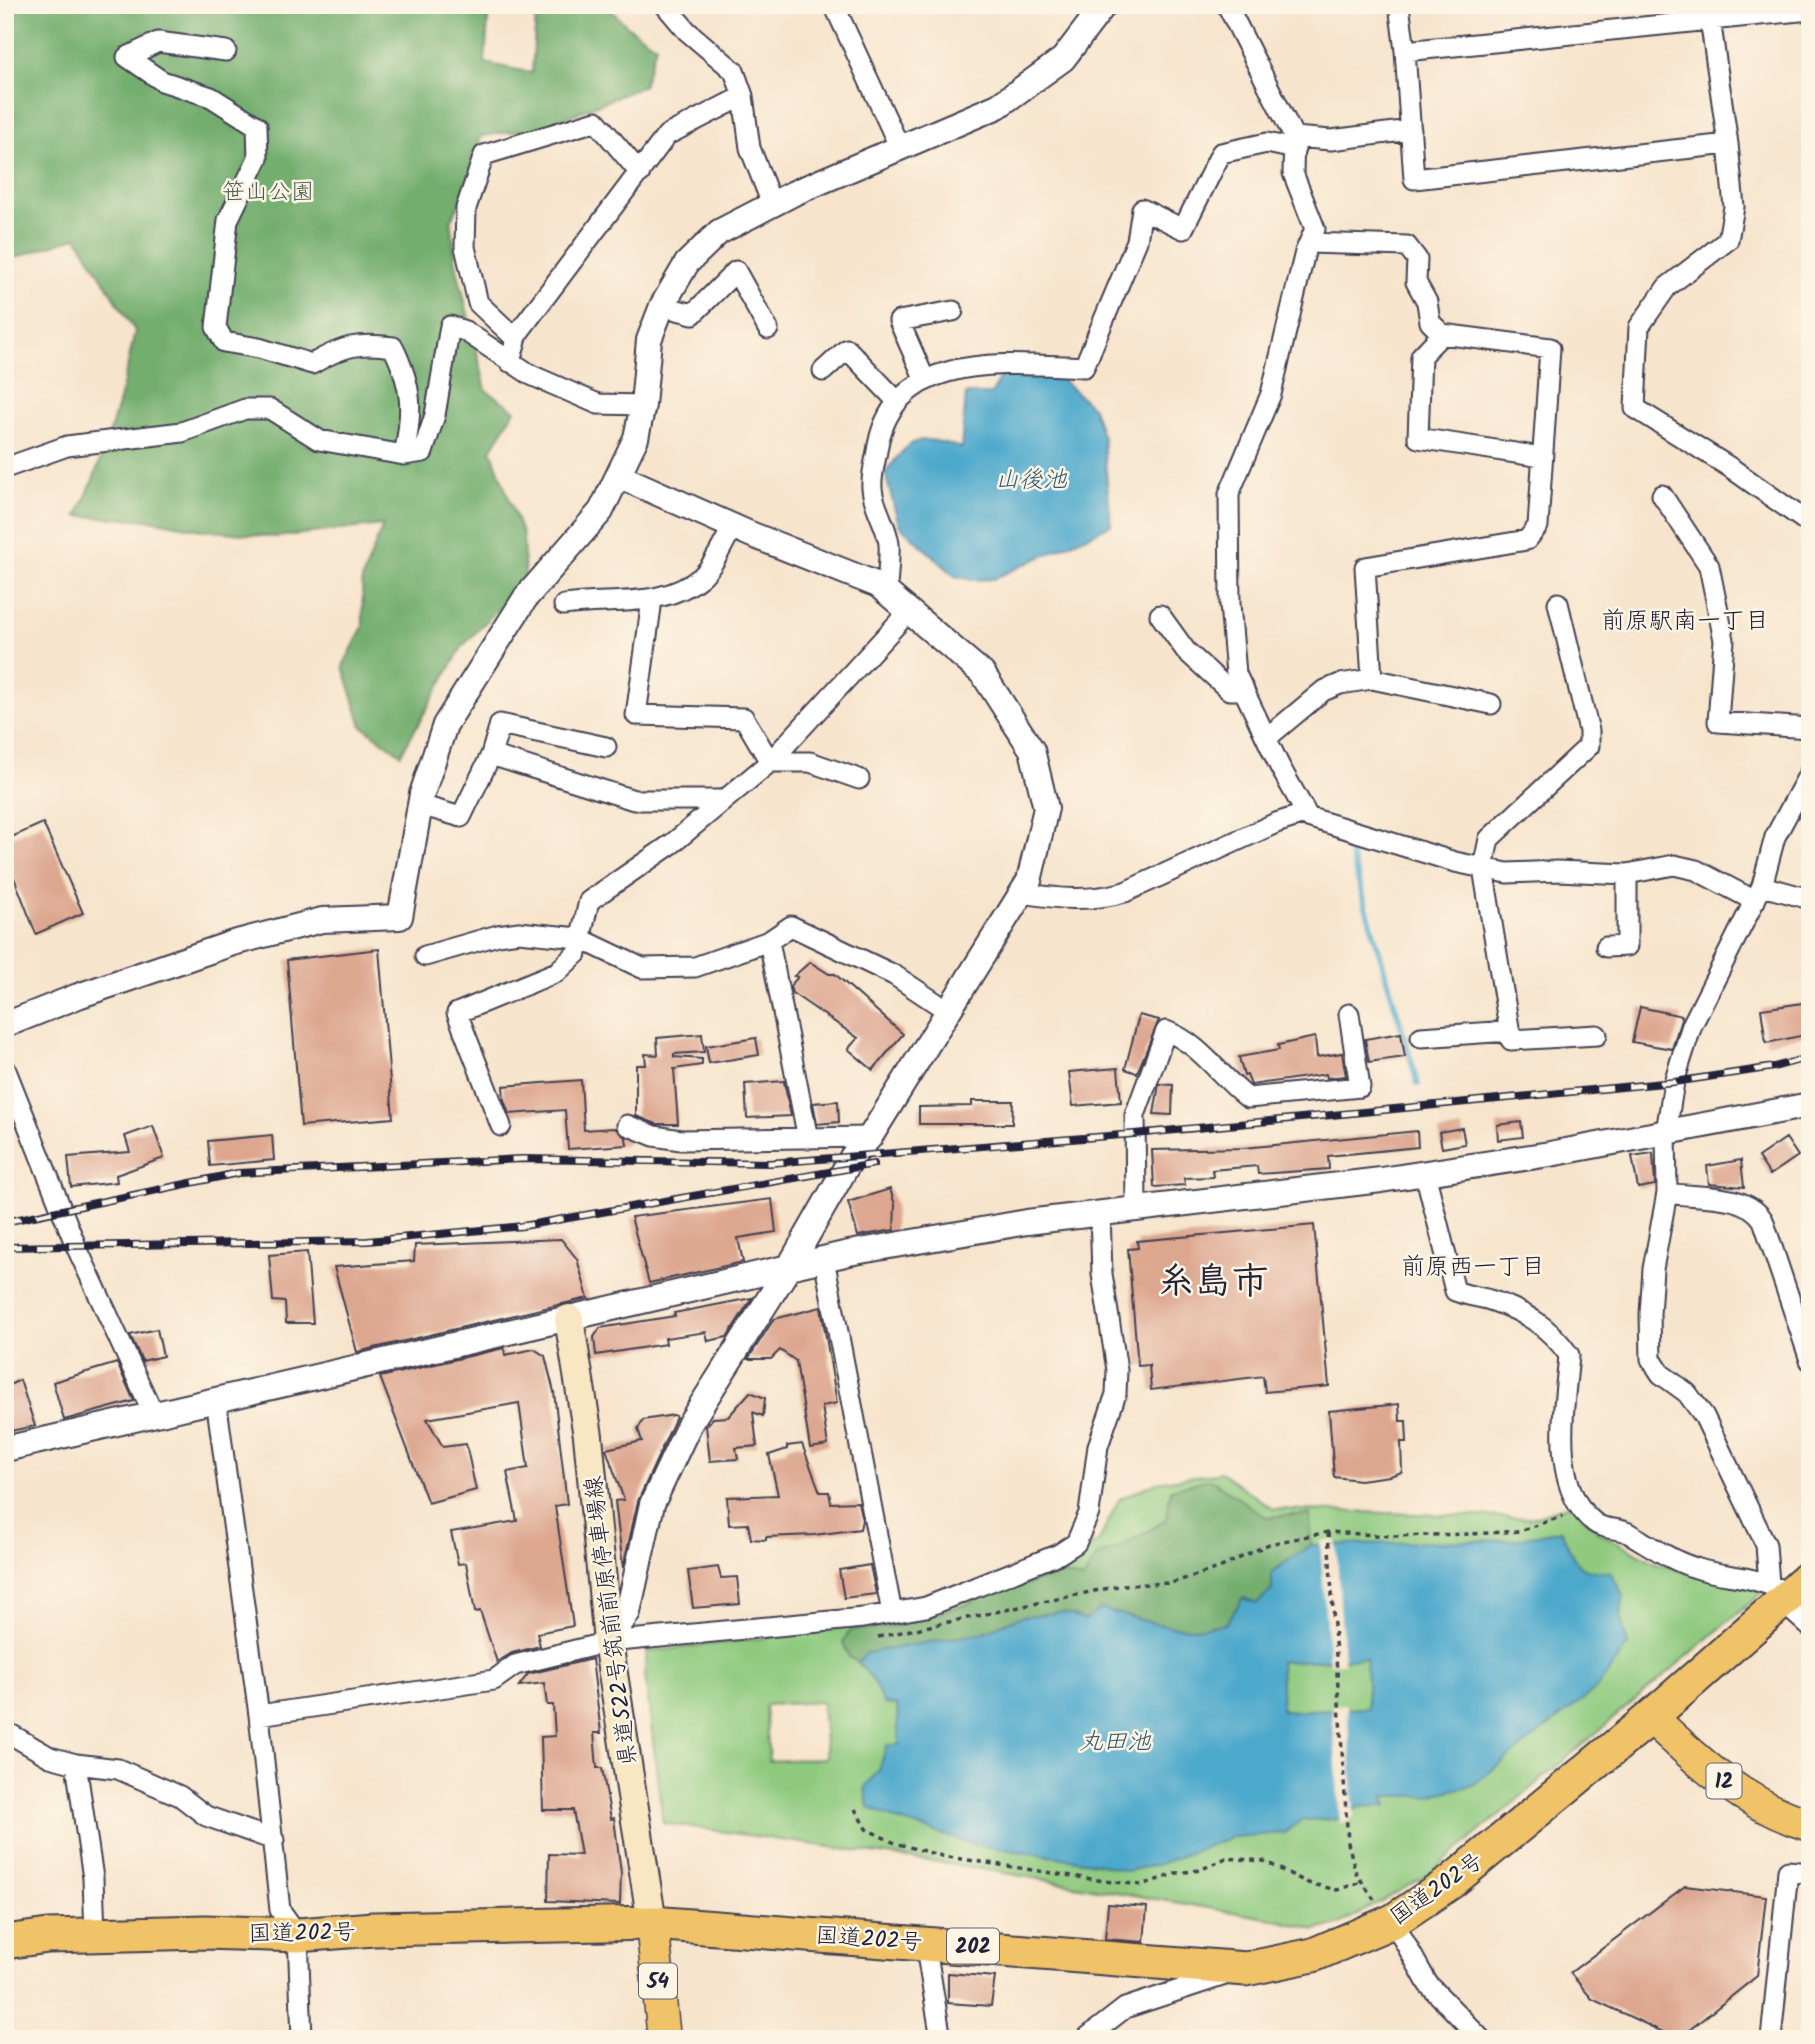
<svg xmlns="http://www.w3.org/2000/svg" width="1815" height="2044" font-family="Kalam,'Klee One',sans-serif">
  <style>
    .green { fill: #8fca7f; stroke: #58765d; stroke-width: 2; fill-rule: evenodd }
    .forest { fill: #73ae6e; stroke: #4a6854; stroke-width: 2 }
    .water { fill: #4ea9cc; stroke: #386684; stroke-width: 2; fill-rule: evenodd }
    .pier { fill: #f7e4cc }
    .lines { fill: none; stroke-linecap: round; stroke-linejoin: round }
    .stream { stroke: #4ea9cc; stroke-width: 6 }
    .building { fill: #dda68f }
    .minor-casing { stroke: #423f51; stroke-width: 23 }
    .tertiary-casing { stroke: #423f51; stroke-width: 28 }
    .secondary-casing { stroke: #423f51; stroke-width: 32 }
    .primary-casing { stroke: #423f51; stroke-width: 35 }
    .trunk-casing { stroke: #423f51; stroke-width: 37 }
    .path { stroke: #423f51; stroke-width: 3.5; stroke-dasharray: 5 5; stroke-linecap: butt }
    .minor { stroke: #fff; stroke-width: 19 }
    .tertiary { stroke: #fff; stroke-width: 24 }
    .secondary { stroke: #f9e7c3; stroke-width: 28 }
    .primary { stroke: #f0c369; stroke-width: 32 }
    .trunk { stroke: #f0c369; stroke-width: 33 }
    .rail-casing { stroke: #22223b; stroke-width: 8 }
    .rail { stroke: #fcf5e5; stroke-width: 5; stroke-dasharray: 16; stroke-linecap: butt }
    .labels { text-anchor: middle; stroke-width: 5; stroke-linejoin: round; paint-order: stroke }
    .shield { fill: #fcf5e5; stroke: #63616e; stroke-width: 2 }
    .shield-label { font-size: 21px; font-weight: bold; fill: #22223b }
    .park-label { font-size: 23px; fill: #485d53; stroke: #fcf5e5 }
    .street-label { font-size: 23px; fill: #22223b; stroke: #fcf5e5 }
    .water-label { font-size: 24px; font-style: italic; fill: #345875; stroke: #fcf5e5 }
    .neighbourhood-label { font-size: 24px; fill: #22223b; stroke: #fcf5e5 }
    .town-label { font-size: 37px; font-weight: bold; fill: #22223b; stroke: #fcf5e5 }
  </style>
  <rect width="100%" height="100%" fill="#fcf5e5"/>
  <filter id="ink" filterUnits="userSpaceOnUse"><feTurbulence type="fractalNoise" baseFrequency=".0143" numOctaves="2"/><feDisplacementMap in="SourceGraphic" scale="14" xChannelSelector="R" yChannelSelector="G"/><feConvolveMatrix kernelMatrix="1 2 1 2 8 2 1 2 1" color-interpolation-filters="sRGB"/></filter>
  <filter id="wash" filterUnits="userSpaceOnUse"><feTurbulence type="fractalNoise" baseFrequency=".00686" numOctaves="4" result="noise"/><feDisplacementMap in="SourceGraphic" scale="28" xChannelSelector="R" yChannelSelector="G"/><feGaussianBlur stdDeviation="1.57" result="paint"/><feColorMatrix in="noise" values="0 0 0 0 0 0 0 0 0 0 0 0 0 0 0 0 0 1.4 0 .05"/><feComposite in="paint" operator="in"/></filter>
  <g filter="url(#wash)">
    <rect width="100%" height="100%" fill="#f7e4cc"/>
    <path class="green" d="M1221 1472 1273 1509 1531 1518 1573 1504 1598 1532 1656 1563 1763 1592 1428 1875 1340 1924 1316 1930 1273 1919 970 1867 663 1823 645 1674 647 1652 836 1629 1069 1558 1099 1541 1119 1499 1157 1482ZM822 1702 826 1758 769 1761 765 1705Z"/>
    <path class="forest" d="M5 5H493L488 19 485 63 532 73 536 14 547 5H606L627 26 656 46 643 86 541 128 481 136 467 191 451 219 456 264 486 390 515 410 491 450 523 536 525 580 462 647 401 754 362 726 343 666 363 627 362 579 383 525 276 537 202 530 151 520 77 516C104 461 123 392 135 331L77 237 5 261Z
      M1210 1479 1266 1517 1310 1514 1311 1545 1272 1572 1273 1590 1257 1604 1243 1598 1226 1624C1170 1635 1153 1621 1100 1609L1085 1620 1061 1612 1020 1617 983 1633 867 1653 858 1662 849 1657 843 1642 851 1629 887 1628 966 1605 989 1592 1025 1585 1060 1573 1083 1580 1097 1556 1121 1547 1166 1520 1171 1489Z"/>
    <path class="water" d="M1002 371 1057 375 1093 408 1103 438 1111 525 993 579 974 580 955 576 899 525 885 473C913 436 916 434 961 448L966 394H992Z
      M1561 1530C1575 1560 1573 1572 1610 1572L1624 1597 1620 1616 1628 1645 1596 1689 1473 1785 1428 1796H1384L1387 1805 1358 1807 1346 1819 1302 1820 1284 1833 1232 1837 1160 1864 1127 1871 1096 1863 972 1844 894 1819 868 1807 865 1787 879 1770 887 1745H899L897 1706 883 1704 874 1682 858 1662 867 1653 983 1633 1020 1617 1061 1612 1085 1620 1100 1609C1152 1621 1170 1635 1226 1624L1243 1598 1257 1603 1272 1590V1572L1311 1545 1513 1540ZM1366 1658 1368 1708 1282 1711 1280 1662Z"/>
    <path class="pier" d="M1336 1540 1344 1663H1329L1320 1541Z
      M1332 1705H1347L1354 1816 1347 1822 1340 1823Z"/>
    <g class="lines">
      <path class="stream" d="M1345 835 1418 1084"/>
    </g>
    <g id="blocks">
      <path class="building" d="M43 823 83 913 36 934 11 870 5 872V840Z
        M379 949 393 1118 301 1126 287 960Z
        M810 962 829 974H835L903 1034 873 1070 848 1049 858 1038 792 993 790 986 798 977 794 976Z
        M1810 1002V1034L1766 1043 1761 1009Z
        M1640 1007 1682 1016 1672 1049 1632 1042Z
        M1139 1015 1159 1020 1137 1073 1125 1069Z
        M1401 1033 1405 1057 1369 1062 1365 1039Z
        M702 1034 704 1052 674 1054V1057L702 1059V1065L674 1069 678 1124H657L636 1116V1065H646L645 1054 658 1055 657 1038Z
        M1315 1037 1317 1057 1342 1053 1346 1076 1327 1078 1326 1074 1251 1085 1247 1075 1244 1076 1239 1057 1279 1050 1278 1045Z
        M756 1038 759 1055 709 1063 706 1046Z
        M1118 1068 1121 1102 1073 1106 1069 1072Z
        M581 1080 584 1130 615 1128 626 1138 627 1145 568 1149 565 1110 509 1114 504 1100 503 1086Z
        M784 1081 791 1116 747 1118 745 1084Z
        M1159 1084 1173 1085 1172 1115 1154 1114Z
        M838 1101 839 1122 817 1124 813 1103Z
        M972 1101H1013L1012 1124H919V1107L972 1106Z
        M1521 1122 1523 1137 1498 1140 1497 1125Z
        M153 1126 164 1158 116 1175 117 1182 71 1187 68 1157 130 1152 125 1136Z
        M1462 1128 1465 1144 1442 1148 1439 1132Z
        M1417 1131 1418 1147 1328 1156 1329 1169 1258 1174 1257 1166 1212 1170 1213 1177 1184 1178 1185 1185 1154 1187 1152 1150 1243 1148Z
        M272 1135 274 1160 210 1166 208 1141Z
        M1786 1138 1798 1156 1770 1175 1758 1157Z
        M1653 1153 1655 1185 1638 1188 1632 1156Z
        M1741 1160 1744 1187 1709 1184 1707 1166Z
        M890 1189 895 1205 894 1230 858 1236 848 1202Z
        M772 1199 776 1232 738 1238 743 1262 649 1283 631 1217Z
        M1314 1225 1329 1386 1265 1392 1263 1376 1151 1390 1149 1365 1138 1366 1128 1249 1138 1248 1137 1241Z
        M561 1239 577 1259 588 1298 357 1352 334 1267 414 1261 415 1245Z
        M307 1252 313 1323H286L285 1302 273 1301 269 1255Z
        M752 1298 727 1337 708 1341 706 1332 665 1338 666 1344 596 1355 594 1337 600 1328 675 1316 674 1313Z
        M821 1307 837 1403 822 1406 828 1445 810 1448 796 1361 780 1350 771 1359H748L774 1319Z
        M157 1329 163 1356 142 1361 130 1335Z
        M504 1348 505 1355 534 1349 545 1356 554 1392 567 1504 555 1506 573 1626 537 1633 540 1646 512 1653 497 1662 480 1611 475 1612 466 1563 458 1564 451 1532 517 1521 507 1472 528 1468 519 1403 427 1419 443 1447 466 1444 476 1490 428 1503 380 1377Z
        M117 1363 134 1401 64 1420 53 1382Z
        M20 1380 35 1426 5 1432V1387Z
        M750 1392 765 1398 763 1416 753 1412 757 1446 736 1448 738 1459 710 1461 706 1426 713 1418 728 1417Z
        M1399 1404 1400 1421H1406L1407 1442H1401L1402 1472 1390 1476 1360 1480 1334 1477 1329 1411Z
        M674 1415 676 1417 638 1501 623 1568 615 1501 624 1500 606 1449 642 1441 638 1429 643 1420Z
        M802 1444 820 1492H829L831 1503 858 1502 862 1520 860 1529 814 1535 766 1537V1540L751 1539 748 1524 729 1525 727 1497 778 1495 769 1455 787 1449V1446Z
        M870 1565 876 1594 844 1598 839 1570Z
        M718 1567 721 1578 737 1577 740 1604 693 1608 688 1571Z
        M592 1659 601 1733H594L597 1768H602L611 1819 614 1818 621 1873 620 1904 548 1901 549 1854 581 1855 573 1810H543L541 1737 555 1736 553 1705H547L544 1683 519 1686 528 1674Z
        M1685 1886 1766 1896 1757 1976 1678 2039 1592 1999 1570 1973Z
        M1108 1904 1147 1907 1144 1942 1105 1939Z
        M948 1973 995 1977 991 2006 948 2003Z"/>
    </g>
  </g>
  <g filter="url(#ink)">
    <use href="#blocks" fill-opacity="0" stroke="#423f51" stroke-width="2"/>
    <g class="lines">
      <defs>
        <path id="minor" d="M834 5 899 146
          M1227 5 1294 137 1293 173 1315 229 1305 252 1271 394 1229 494 1230 604 1236 674 1280 767 1307 815
          M1399 5 1405 51 1810 10
          M1708 5 1728 144
          M226 51 158 42 127 57 162 81 211 97 257 126 258 158 228 220 216 327 224 342 259 348 312 364C343 346 358 342 393 347 413 388 413 410 404 455
          M1405 51 1414 179 1728 144 1734 207 1728 240 1667 287 1639 327 1635 408 1731 468 1810 524
          M743 96 750 148 772 204
          M1294 137 1331 140 1411 130
          M662 306 693 314 736 271 768 329
          M1442 334 1421 356 1418 438 1542 457
          M516 339 478 303 465 247 466 208 484 155 596 121 640 173
          M510 362 518 333 667 135 743 96 734 71 687 31 665 5
          M823 371 847 349 896 400
          M925 380 899 321 953 311
          M5 468 67 446 182 432 245 409H270L319 440 404 455 423 452 435 415 450 326 465 331 531 375 598 404 643 405
          M1662 495 1709 566 1724 640 1718 722 1810 728
          M887 592C887 577 890 560 889 544 887 525 873 507 872 488 871 476 875 462 877 451 892 349 1006 364 1084 367L1137 241 1142 209 1183 229 1221 153 1267 143 1295 149
          M652 600 636 715 744 718 770 762H810L859 779
          M1558 603 1589 731V746L1489 839 1483 868 1511 1040 1597 1035
          M564 605C610 598 663 609 701 577 714 566 724 542 733 526
          M1160 615 1186 651 1229 690H1244
          M1372 679 1491 704
          M1268 737 1323 691 1340 684 1372 679 1365 567 1527 540 1538 526 1550 348 1442 334 1430 322 1427 302 1416 282 1417 259 1407 246 1309 243
          M491 755 500 724 606 747
          M420 805 461 817 491 755 634 800H724
          M1762 886 1810 899
          M1022 893C1059 899 1089 902 1125 892L1276 823 1301 815 1455 862 1507 873 1557 871 1627 874 1674 865 1696 870 1755 901
          M769 941 808 1139
          M1606 947 1627 946V874
          M425 956 498 935 519 932 579 938 642 968 695 967 769 941 791 926 894 975 948 1011
          M1421 1037 1509 1031
          M5 1068 76 1246 153 1413
          M627 1125 654 1136 681 1140 870 1137
          M501 1126 457 1013 557 972 577 953 589 901 673 843 770 762 909 611
          M1425 1173 1455 1291C1468 1296 1481 1297 1493 1301 1526 1312 1549 1327 1569 1355 1565 1404 1548 1488 1595 1523 1606 1531 1619 1527 1630 1534 1651 1546 1672 1561 1696 1568 1725 1578 1748 1574 1779 1589
          M1667 1193C1698 1198 1745 1192 1763 1220L1810 1360
          M1136 1208 1135 1115 1166 1031C1201 1044 1219 1076 1248 1098L1360 1087 1349 1014
          M824 1259 892 1613
          M216 1399 259 1715 280 1910 298 1935 302 2039
          M1769 1584 1766 1545 1704 1416 1687 1393 1661 1374 1651 1359 1650 1314 1653 1269 1667 1193 1666 1132 1674 1082 1692 1025 1762 886 1775 837 1810 772
          M1781 1601 1810 1627
          M259 1715 494 1680 515 1665 608 1642 863 1618 926 1607 1059 1554 1076 1543 1089 1513 1098 1446 1116 1394 1117 1370 1102 1274 1100 1212
          M5 1731 50 1757 76 1764 118 1769 180 1796 206 1816 274 1840
          M76 1764 93 1878 95 1935
          M1393 1921 1428 1984 1481 2039
          M925 1942 941 2039
          M1085 2039 1125 2008 1228 1974
          M1771 2039 1788 1871 1810 1873"/>
        <path id="tertiary" d="M5 1025 78 996 233 943 322 920 400 917 422 794 445 725 526 597 601 511 636 438 643 405 649 340 662 306 687 263 719 232 794 193 998 106 1063 59 1104 5
          M5 1449 849 1253 1027 1222 1381 1180 1550 1154 1810 1105
          M608 1642 628 1612 652 1504 690 1423 789 1267 852 1157 870 1137 1029 881 1046 808 1032 750 983 674 878 585 750 534 619 476"/>
        <path id="secondary" d="M569 1319 588 1436 608 1642 652 1923"/>
        <path id="primary" d="M1651 1717C1698 1762 1745 1806 1810 1825
          M652 1923 664 2039"/>
        <path id="trunk" d="M5 1942 48 1936 205 1932 298 1935 373 1929 652 1923 1246 1969 1313 1955 1393 1921 1451 1882 1651 1717 1810 1577"/>
      </defs>
      <use href="#minor" class="minor-casing"/>
      <use href="#tertiary" class="tertiary-casing"/>
      <use href="#secondary" class="secondary-casing"/>
      <use href="#primary" class="primary-casing"/>
      <use href="#trunk" class="trunk-casing"/>
      <path class="path" d="M1328 1532 1348 1843 1356 1873 1375 1901
        M878 1637 1123 1585 1171 1583 1219 1568 1269 1544 1328 1532 1391 1536 1472 1534 1520 1531 1563 1516
        M855 1809 866 1829 895 1843 942 1856 1104 1881 1142 1885 1177 1873 1200 1870 1226 1858 1264 1861 1308 1883 1337 1890 1362 1882"/>
      <use href="#minor" class="minor"/>
      <use href="#tertiary" class="tertiary"/>
      <use href="#secondary" class="secondary"/>
      <use href="#primary" class="primary"/>
      <use href="#trunk" class="trunk"/>
      <defs>
        <path id="rail" d="M5 1222 238 1173 522 1159 770 1163 1134 1134 1674 1082 1774 1067 1810 1057
          M5 1247 368 1241 523 1226 874 1164"/>
      </defs>
      <use href="#rail" class="rail-casing"/>
      <use href="#rail" class="rail"/>
    </g>
  </g>
  <g class="labels">
    <g class="shield">
      <rect x="1706.5" y="1763.5" width="35" height="35" rx="5"/>
      <rect x="947" y="1928.5" width="52" height="35" rx="5"/>
      <rect x="639" y="1963.5" width="38" height="35" rx="5"/>
    </g>
    <g class="shield-label">
      <text x="1724" y="1788">12</text>
      <text x="973" y="1953">202</text>
      <text x="658" y="1988">54</text>
    </g>
    <g class="park-label">
      <text x="268" y="199">笹山公園</text>
    </g>
    <g class="street-label">
      <text transform="translate(610 1621) rotate(-97)" y="8">県道522号筑前前原停車場線</text>
      <text transform="translate(1436 1888) rotate(-35)" y="8">国道202号</text>
      <text transform="translate(302 1932) rotate(-1)" y="8">国道202号</text>
      <text transform="translate(869 1938) rotate(4)" y="8">国道202号</text>
    </g>
    <g class="water-label">
      <text x="1031" y="487">山後池</text>
      <text x="1115" y="1749">丸田池</text>
    </g>
    <g class="neighbourhood-label">
      <text x="1685" y="628">前原駅南一丁目</text>
      <text x="1473" y="1274">前原西一丁目</text>
    </g>
    <g class="town-label">
      <text x="1213" y="1293">糸島市</text>
    </g>
  </g>
  <rect width="1815" height="2044" fill="none" stroke="#fcf5e5" stroke-width="28"/>
</svg>
